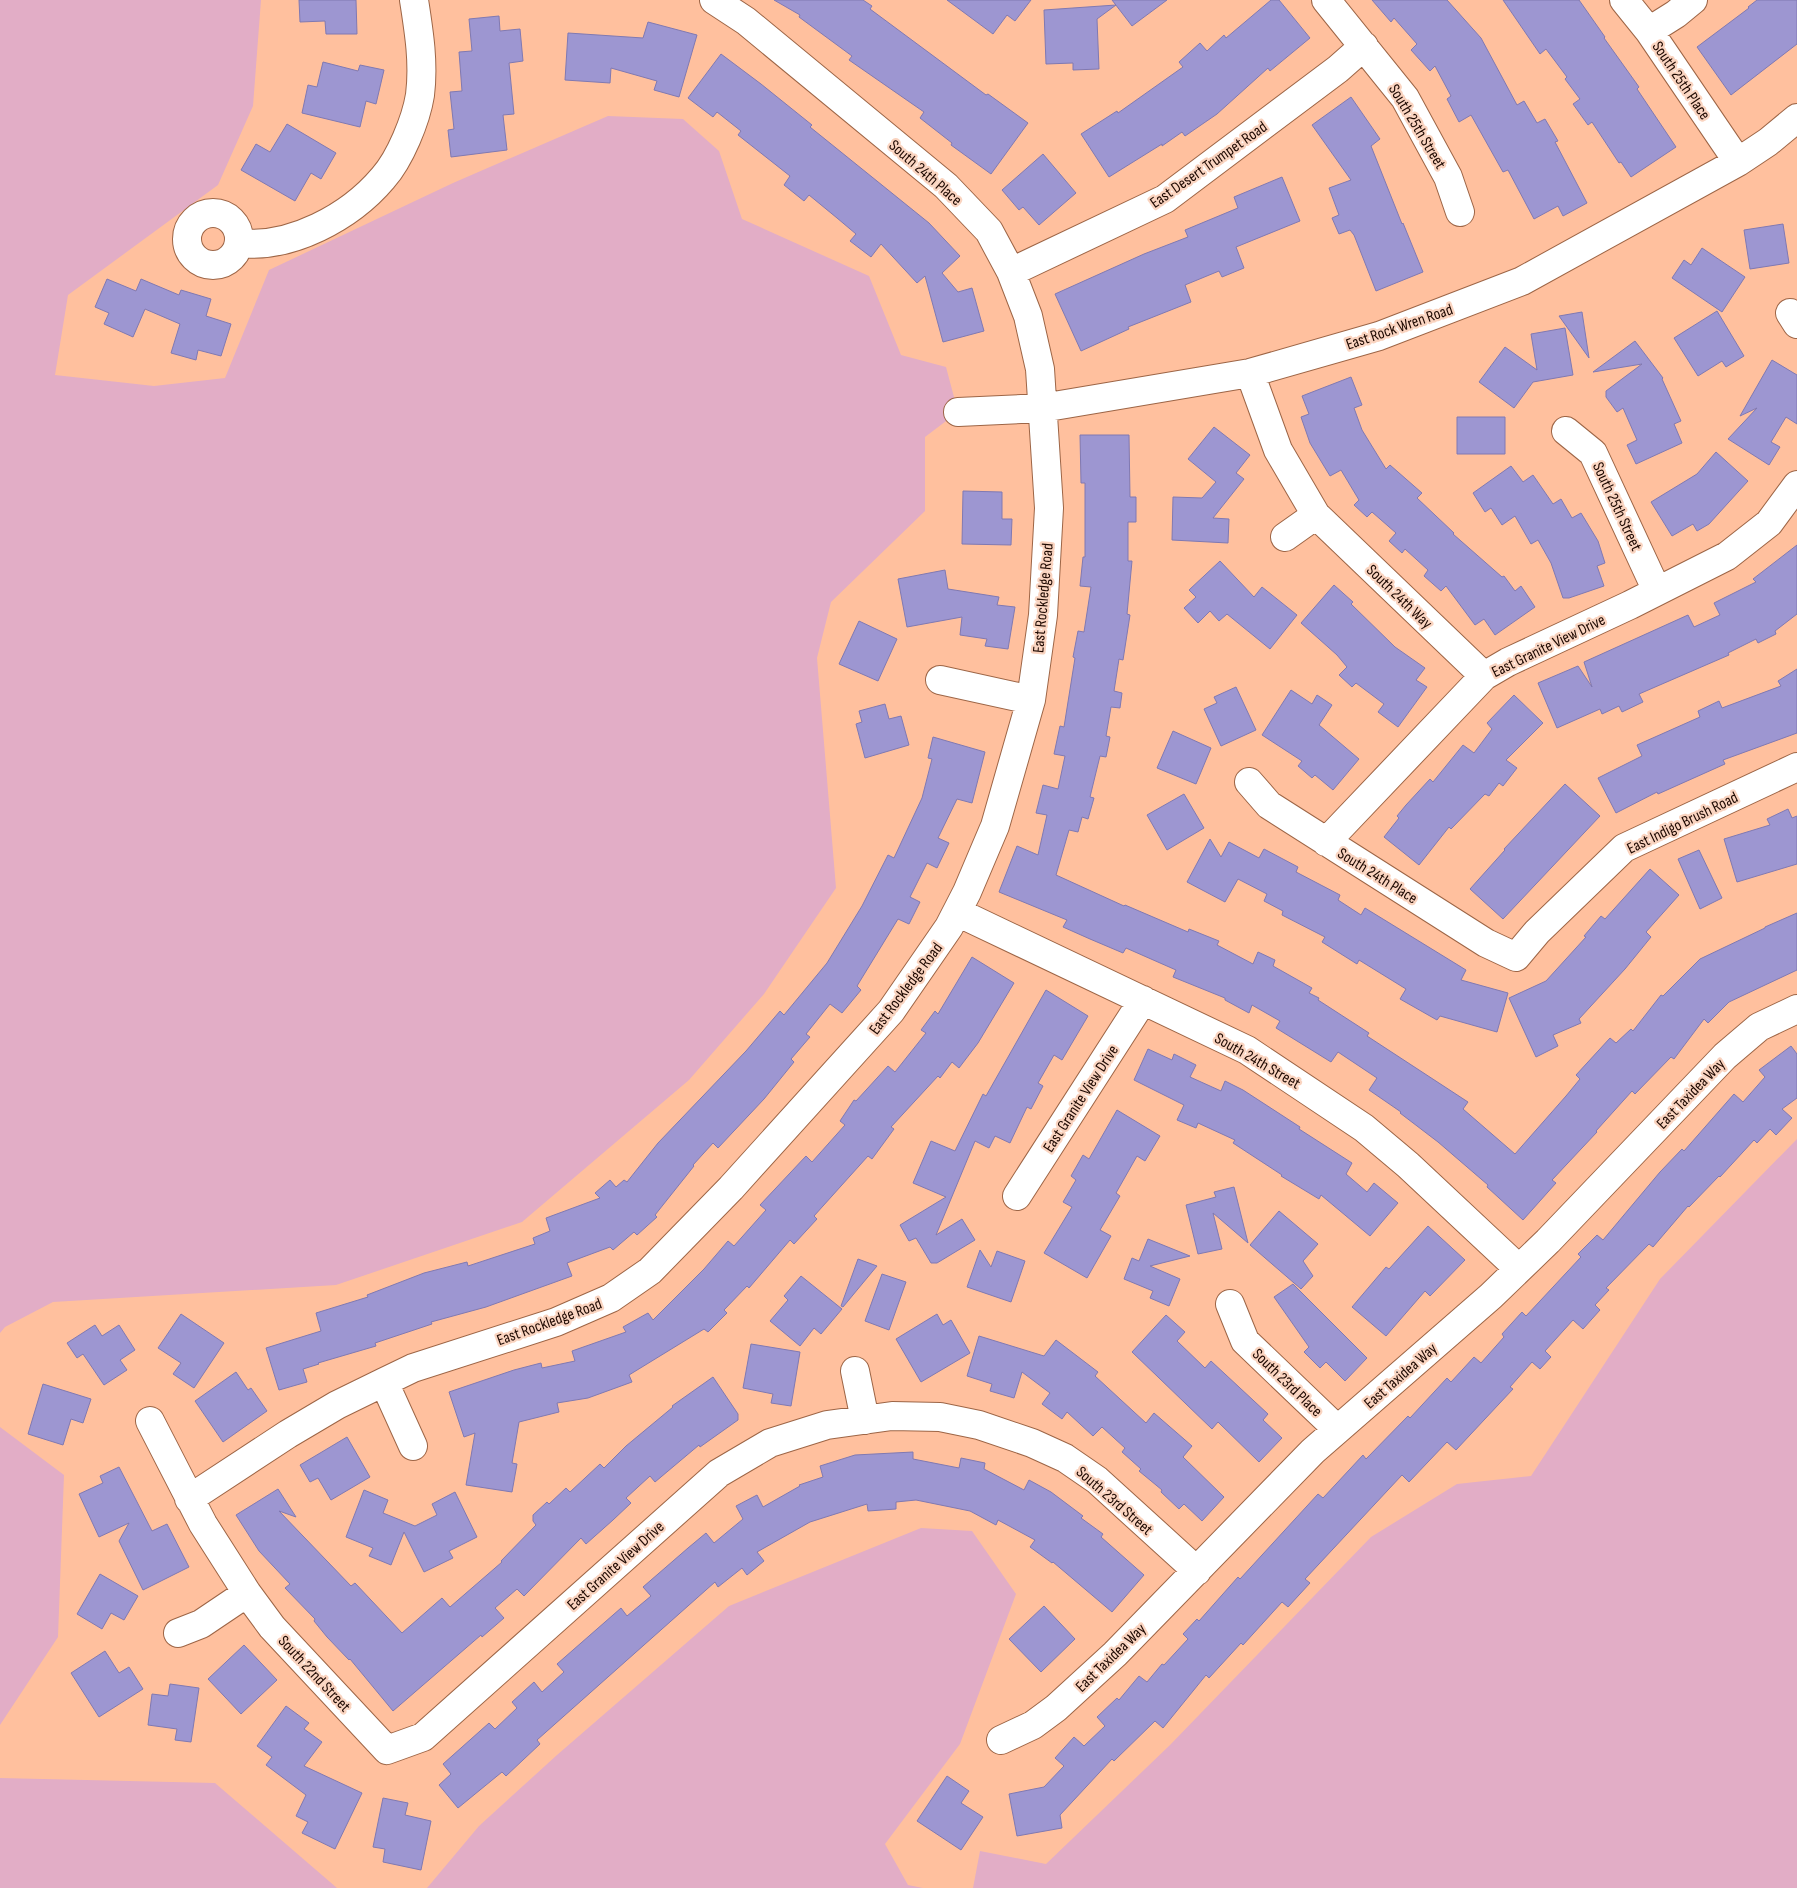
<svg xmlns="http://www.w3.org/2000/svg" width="1797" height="1888" font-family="'Sofia Sans Condensed',sans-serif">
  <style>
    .green { fill: #e2adc6 }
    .building { fill: #9d96d1; stroke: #8079b2 }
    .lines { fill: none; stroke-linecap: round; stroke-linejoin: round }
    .minor-casing { stroke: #9d6546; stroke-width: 30 }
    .minor { stroke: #fff; stroke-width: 28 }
    .labels { text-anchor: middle; stroke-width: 4.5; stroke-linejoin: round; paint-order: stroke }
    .street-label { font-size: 16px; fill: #1d0800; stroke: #fad4c0 }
  </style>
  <rect width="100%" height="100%" fill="#ffc09e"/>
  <path class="green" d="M0 0H261L253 106 218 185 68 295 55 375 154 386 225 378 269 270 453 183 608 116 683 119 719 151 742 219 869 276 901 355 946 367 958 412 925 437V511L831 602 817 658 836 888 764 994 689 1080 522 1222 336 1285 53 1302 5 1327 0 1333Z
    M1797 1139V1888H973L980 1851 1046 1864 1170 1745 1371 1537 1457 1484 1531 1476 1660 1279Z
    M0 1427 64 1475 58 1637 0 1725Z
    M921 1528 972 1531 1016 1594 960 1744 885 1844 908 1885 923 1888H427L479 1826 557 1755 729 1606Z
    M0 1778 215 1783 337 1888H0Z"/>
  <path class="building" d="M299 0H356L357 34H326L325 21 300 22Z
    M774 0H863L872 6 870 9 986 95 988 94 1028 123 991 174 951 145 952 143 920 118 924 112 849 60 852 56 799 17 800 15Z
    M947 0H1031L1015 21 1007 15 993 34Z
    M1112 0H1167L1132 26Z
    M1271 0H1279L1310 38 1270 71 1268 68 1217 114 1185 136 1182 132 1162 146V144L1109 177 1081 134 1117 111 1118 113 1183 67 1179 62 1200 43 1207 51 1224 35 1226 38Z
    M1372 0H1447L1481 38 1517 105 1524 101 1537 123 1545 119 1558 141 1555 142 1587 203 1563 216 1558 206 1534 219 1508 170 1503 172 1471 115 1459 122 1447 99 1451 96 1435 66 1430 71 1411 50 1417 44 1394 18 1391 22Z
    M1503 0H1579L1605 37 1604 38 1639 87 1637 89 1676 147 1631 177 1621 162 1619 163 1592 122 1588 125 1573 104 1580 99 1565 79 1567 77 1546 49 1540 54Z
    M1757 0H1797V44L1731 95 1697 47 1749 8 1748 7Z
    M1116 5 1097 19 1099 69 1073 70V63L1046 64 1044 10Z
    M499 16 500 31 520 29 523 61 509 63 514 114 503 115 507 150 451 157 448 130 454 129 450 92 462 91 459 52 472 51 469 19Z
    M648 22 697 35 679 97 654 90 657 81 611 68 610 83 565 80 568 33 643 38Z
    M721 54 761 84 812 125 810 127 929 223 960 256 942 273 958 292 972 288 984 331 943 342 925 276 917 283 881 244 871 257 850 241 856 234 837 218 809 195 804 201 784 185 790 176 738 135 741 131 717 112 713 117 688 98Z
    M323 62 358 71 360 65 384 70 376 104 366 101 360 127 302 113 308 85 317 87Z
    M1351 97 1380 139 1371 146 1402 224 1403 223 1423 272 1376 291 1354 235 1350 230 1339 234 1332 218 1339 215 1329 188 1351 180 1312 125Z
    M287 124 336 153 321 179 311 173 295 201 241 170 256 144 270 152Z
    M1043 154 1076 193 1039 225 1023 207 1019 210 1002 190Z
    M1282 177 1300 221 1236 247 1244 268 1222 277 1219 271 1185 285 1191 302 1128 327 1129 329 1081 351 1055 294 1144 254 1188 237 1185 230 1238 208 1234 197Z
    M1783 224 1789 263 1750 269 1744 230Z
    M1702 248 1745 277 1722 312 1672 278 1684 260 1691 265Z
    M107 279 136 291 141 279 179 295 181 290 211 299 206 316 231 324 221 356 198 350 196 360 171 353 180 324 145 309 133 337 104 324 109 313 95 307Z
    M1717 311 1744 356 1726 367 1722 361 1698 376 1674 338Z
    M1582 312 1589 358 1559 316Z
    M1565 328 1573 375 1533 382 1514 408 1479 382 1505 347 1537 370 1531 334Z
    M1635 341 1663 378 1662 379 1681 421 1674 424 1682 443 1636 464 1627 445 1637 440 1623 408 1617 412 1606 397V391L1642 364 1593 372Z
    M1772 360 1797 375V424L1786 417 1771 442 1780 447 1769 465 1728 439 1757 408 1740 416Z
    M1351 377 1362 405 1354 408 1362 430 1386 469 1390 465 1422 493 1417 498 1454 533 1453 534 1502 577 1504 576 1515 591 1521 586 1535 607 1495 635 1484 619 1475 625 1446 586 1441 591 1424 576 1428 570 1405 549 1402 553 1389 541 1396 533 1372 512 1367 517 1354 505 1359 500 1341 470 1330 476 1310 443 1301 417 1309 414 1302 396Z
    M1457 417H1505V454H1457Z
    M1214 427 1250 455 1236 473 1244 479 1213 518 1229 519 1228 543 1172 540 1173 497 1202 498 1216 482 1188 459Z
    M1080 435H1129L1130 497H1136V522H1128V561H1132L1127 614 1130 615 1123 660 1119 659 1114 691 1122 693 1120 708 1111 707 1106 736 1110 737 1106 757 1100 756 1090 797 1094 798 1088 819 1082 817 1078 832 1069 830 1056 875 1124 906 1125 905 1188 932 1189 929 1219 941 1217 945 1253 964 1258 952 1275 960 1273 966 1312 988 1309 993 1319 998 1318 1000 1369 1033 1367 1036 1468 1102 1463 1109 1515 1154 1566 1096 1580 1079 1576 1075 1610 1038 1616 1043 1631 1029 1633 1031 1661 995 1663 996 1700 959 1765 928V927L1797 913V970L1729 1002 1708 1023 1704 1019 1674 1059 1671 1057 1635 1094 1632 1091 1596 1131 1597 1132 1552 1180 1556 1183 1523 1220 1487 1187 1488 1185 1438 1142 1400 1113 1401 1112 1369 1090 1377 1078 1338 1052 1331 1062 1276 1028 1280 1021 1252 1005 1249 1013 1225 1000V998L1173 977 1176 970 1126 948 1123 953 1090 939 1063 927 1067 920 999 892 1017 846 1038 855 1047 815 1036 813 1043 785 1058 789 1065 756 1054 754 1060 726 1064 727 1075 658 1073 657 1078 631 1084 632 1091 587 1080 586 1083 557H1085V483H1081Z
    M1716 452 1748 481 1709 524 1697 531 1693 524 1672 536 1651 502 1697 474Z
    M1511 466 1523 482 1533 475 1553 504 1561 499 1572 518 1581 513 1598 541 1605 563 1597 566 1604 586 1569 598H1563L1551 563 1538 540 1531 544 1515 516 1502 525 1491 508 1485 512 1473 493Z
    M963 491 1002 492V519H1012L1011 545 962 544Z
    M1797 545V614L1775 631 1776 634 1758 643 1756 639 1728 653 1729 655 1639 694 1643 702 1622 712 1619 706 1602 714 1600 709 1557 728 1538 683 1578 666 1592 687 1584 662 1688 615 1694 627 1720 615 1714 603 1756 582 1753 579Z
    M1220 561 1254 597 1262 587 1297 615 1270 649 1227 614 1219 621 1210 611 1198 623 1184 608 1196 597 1189 590Z
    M945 570 948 589 999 597 997 605 1015 607 1008 649 985 646 987 639 960 635 962 617 907 627 898 579Z
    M1334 585 1353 602 1351 604 1395 647 1425 668 1416 680 1427 687 1398 727 1378 712 1384 704 1356 683 1352 687 1339 675 1347 667 1337 655 1301 623Z
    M859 621 897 639 878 681 839 664Z
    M1797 669V733L1723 760 1725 764 1658 794 1657 792 1616 813 1598 778 1642 756 1637 745 1700 717 1698 711 1719 701 1722 708 1781 686 1778 681Z
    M1236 687 1256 730 1221 746 1204 709 1217 703 1214 697Z
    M1291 690 1312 704 1317 695 1332 705 1319 725 1359 759 1333 790 1315 775 1312 778 1298 766 1302 761 1262 735Z
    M1514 695 1543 723 1506 760 1517 768 1503 786 1499 783 1489 796 1485 794 1451 829 1449 827 1419 865 1384 837 1399 818 1397 816 1406 805 1430 779 1433 782 1463 745 1474 753 1492 729 1487 723Z
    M885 704 889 719 901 716 909 745 865 758 856 724 862 722 859 711Z
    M1173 731 1211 748 1196 784 1157 768Z
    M933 737 985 752 972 803 957 799 938 838 949 843 937 868 927 863 910 897 920 902 909 924 898 919 857 986 861 990 842 1013 830 1004 806 1034 810 1037 791 1059 794 1062 764 1099 718 1148 713 1143 693 1165 694 1166 655 1215 657 1217 637 1235 634 1232 613 1250 610 1247 567 1263 572 1276 486 1307 431 1322 432 1324 375 1343 376 1346 318 1363 319 1364 303 1369 307 1382 279 1390 266 1348 321 1331 316 1313 368 1297 367 1295 424 1273 467 1262 468 1266 535 1244 533 1238 550 1231 546 1218 600 1198 595 1193 610 1180 616 1187 624 1180 627 1182 658 1143 746 1051 780 1011 784 1015 827 963 862 906 888 855 894 858 922 798 932 759 928 758Z
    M1565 784 1600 816 1503 919 1470 889 1505 850 1504 849Z
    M1184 794 1204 828 1167 850 1147 815Z
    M1788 809 1792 818 1797 816V864L1737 882 1724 839 1770 825 1767 819Z
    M1210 839 1221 857 1229 842 1259 858 1264 849 1298 867 1296 872 1340 895 1338 900 1361 915 1365 908 1466 970 1461 980 1508 993 1497 1032 1440 1016 1437 1020 1400 999 1406 989 1359 960 1357 964 1322 942 1325 937 1282 915 1283 911 1264 901 1267 894 1238 879 1225 902 1187 882Z
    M1699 850 1722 898 1700 909 1678 859Z
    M1650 869 1679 895 1646 932 1651 937 1625 969 1579 1019 1581 1023 1553 1035 1558 1046 1536 1057 1509 998 1546 981 1586 937 1584 936 1601 916 1605 919Z
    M972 957 1014 983 978 1043 959 1068 952 1062 940 1078 938 1076 891 1127 894 1129 872 1159 868 1156 814 1216 817 1219 794 1244 790 1240 749 1288 747 1286 724 1310 727 1313 708 1332 704 1329 629 1375 632 1382 588 1398 557 1403 559 1412 519 1422 512 1463 517 1464 512 1492 466 1485 475 1433 464 1437 449 1392 514 1370 541 1363 542 1368 575 1361 572 1351 626 1332 623 1327 648 1313 653 1320 704 1269 728 1241 734 1246 766 1210 760 1205 806 1156 812 1162 845 1125 840 1121 854 1100 856 1101 888 1066 895 1072 926 1033 921 1030 935 1011 938 1014Z
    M1046 990 1088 1016 1062 1060 1054 1055 1038 1083 1043 1086 1031 1109 1027 1107 1010 1143 995 1136 989 1148 975 1141 936 1235 962 1219 975 1240 937 1263H931L916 1238 909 1241 900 1225 946 1197 913 1183 931 1141 955 1151 983 1094 986 1096Z
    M1791 1046 1797 1054V1098L1782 1109 1792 1118 1776 1135 1770 1129 1757 1143 1754 1140 1720 1177 1719 1176 1689 1207 1688 1206 1653 1247 1649 1244 1606 1288 1609 1290 1595 1305 1600 1310 1583 1329 1573 1320 1545 1351 1551 1357 1540 1369 1532 1362 1510 1387 1513 1389 1456 1450 1447 1442 1409 1482 1402 1475 1305 1579 1310 1583 1288 1607 1282 1602 1243 1645 1241 1643 1209 1678 1206 1675 1163 1728 1155 1721 1114 1761 1112 1759 1060 1815 1062 1828 1017 1836 1009 1794 1044 1787 1064 1766 1055 1758 1074 1737 1084 1746 1105 1726 1097 1717 1117 1698 1119 1700 1139 1676 1147 1682 1162 1664 1164 1665 1188 1639 1183 1634 1197 1619 1199 1621 1238 1577 1240 1579 1318 1494 1323 1498 1363 1455 1366 1459 1408 1416 1410 1418 1447 1378 1451 1382 1474 1357 1481 1363 1504 1337 1502 1334 1522 1312 1526 1316 1581 1257 1578 1254 1597 1235 1603 1240 1660 1172 1682 1149 1684 1151 1734 1094 1743 1102 1765 1077 1759 1070Z
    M1148 1049 1172 1060 1174 1054 1196 1065 1190 1077 1221 1091 1225 1081 1243 1090 1300 1127 1299 1129 1352 1163 1346 1174 1367 1192 1374 1183 1398 1203 1370 1236 1321 1195 1319 1199 1281 1176 1282 1175 1233 1143 1235 1140 1198 1123 1196 1128 1177 1120 1184 1105 1134 1080Z
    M1117 1110 1160 1136 1145 1161 1137 1156 1116 1193 1120 1196 1100 1230 1111 1236 1087 1278 1044 1253 1072 1207 1063 1202 1076 1180 1071 1176 1083 1155 1089 1159Z
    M1234 1187 1248 1243 1213 1213 1222 1249 1198 1254 1186 1205 1216 1197 1214 1192Z
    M1279 1211 1318 1244 1303 1261 1313 1276 1301 1289 1250 1245Z
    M1428 1226 1465 1260 1430 1296 1425 1291 1386 1336 1352 1307 1386 1267 1389 1269Z
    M1148 1239 1190 1256 1150 1266 1180 1279 1169 1306 1150 1298 1153 1291 1124 1279 1132 1258 1139 1261Z
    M980 1250 991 1267 997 1251 1025 1261 1011 1302 967 1287Z
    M858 1259 877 1266 843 1307 841 1306Z
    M882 1274 906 1282 889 1330 865 1321Z
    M801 1276 842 1309 821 1334 814 1328 800 1346 770 1321 788 1300 784 1296Z
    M1293 1284 1367 1358 1345 1381 1326 1362 1320 1368 1304 1352 1309 1347 1274 1297Z
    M181 1314 224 1343 194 1388 173 1374 181 1363 158 1348Z
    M937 1314 943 1325 951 1320 970 1353 921 1382 896 1339Z
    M1166 1315 1185 1332 1177 1341 1205 1368 1211 1361 1268 1414 1263 1420 1282 1438 1259 1462 1218 1422 1212 1429 1132 1352Z
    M95 1325 102 1336 119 1325 135 1350 120 1360 127 1370 104 1385 83 1354 77 1358 67 1343Z
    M979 1336 1044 1356 1056 1340 1098 1372 1095 1376 1146 1423 1154 1413 1192 1446 1183 1457 1224 1497 1202 1521 1184 1504 1179 1509 1161 1492 1162 1490 1139 1471 1141 1469 1122 1452 1125 1448 1102 1427 1093 1436 1067 1412 1062 1419 1042 1404 1050 1393 1022 1372 1014 1398 990 1391 992 1384 967 1376Z
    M751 1344 800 1352 791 1406 771 1403 773 1394 743 1388Z
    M236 1372 248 1390 251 1388 267 1411 223 1442 195 1401Z
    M713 1377 738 1414V1420L700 1447 699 1445 655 1482 650 1476 626 1498 631 1503 613 1520 586 1544 581 1538 524 1596 517 1589 495 1608 504 1618 482 1637 481 1635 393 1711 350 1659 349 1660 327 1637 314 1621 315 1619 285 1588 290 1584 259 1551 236 1515 278 1489 296 1517 279 1511 351 1586 355 1583 402 1633 442 1598 450 1607 502 1562 501 1561 536 1525 533 1521V1515L547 1502 549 1504 566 1488 570 1492 600 1464 604 1468 626 1446 673 1407 672 1406Z
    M43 1384 91 1399 83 1423 71 1419 63 1445 28 1434Z
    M347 1437 370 1477 331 1500 318 1478 310 1482 300 1465Z
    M913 1452V1459L959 1468 961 1458 985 1463 984 1469 1024 1490 1029 1480 1051 1492 1083 1516 1081 1518 1103 1534 1101 1537 1144 1575 1112 1612 1053 1562 1052 1563 1030 1547 1035 1540 998 1520 996 1525 970 1511 916 1500 896 1502V1509L868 1511 867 1504 810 1522 757 1552 764 1561 747 1575 742 1568 718 1587 715 1582 537 1740 540 1744 506 1776 502 1772 458 1808 439 1785 451 1774 443 1764 489 1723 495 1729 517 1708 512 1702 534 1682 542 1692 564 1672 557 1664 621 1608 627 1616 651 1596 643 1587 688 1548 706 1533 714 1543 743 1519 736 1506 757 1495 763 1507 800 1486 799 1485 823 1477 820 1466 855 1455Z
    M119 1467 152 1531 167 1524 189 1567 143 1590 119 1541 129 1523 99 1537 79 1494 103 1483 100 1476Z
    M364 1490 388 1500 383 1513 415 1526 437 1515 432 1504 455 1492 477 1537 449 1551 453 1558 424 1572 404 1532 391 1565 369 1556 373 1548 346 1537Z
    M100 1574 138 1596 124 1620 111 1613 102 1629 77 1614Z
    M1044 1606 1075 1639 1041 1672 1009 1639Z
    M244 1645 277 1680 241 1714 208 1679Z
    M105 1651 119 1673 129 1667 143 1689 99 1717 71 1673Z
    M170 1684 199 1688 191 1742 175 1740 177 1729 148 1725 152 1694 168 1696Z
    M286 1706 309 1723 304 1729 322 1742 304 1766 362 1793 335 1849 302 1833 308 1822 296 1816 306 1795 266 1765 272 1757 257 1746Z
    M947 1776 969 1791 961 1803 983 1817 961 1850 917 1821Z
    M383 1798 408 1803 405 1815 431 1821 421 1870 383 1862 385 1849 373 1847Z"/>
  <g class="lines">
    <defs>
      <path id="minor" d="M1326 0 1405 98 1448 177 1460 212
        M1624 0 1649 31 1738 162
        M1649 31 1676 14 1693 0
        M187 239a26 26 0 1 1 52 0a26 26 0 1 1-52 0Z
        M239 243C291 249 350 217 383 178 400 159 416 120 420 95 424 63 419 32 414 0
        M1011 272 1165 199 1338 69 1364 46
        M1790 313 1797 324
        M1250 373 1278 450 1316 515 1484 676
        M958 412 1042 408 1250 373 1379 336 1522 281 1738 162 1768 142 1797 118
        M1566 431 1593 453 1657 591
        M1285 537 1316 515
        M940 680 1031 700
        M1249 782 1269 805 1486 943 1516 957 1537 932 1624 848 1797 767
        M1326 842 1484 676 1508 662 1630 605 1727 556 1769 523 1797 485
        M957 912 1247 1050 1364 1128 1408 1165 1519 1269
        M1017 1196 1143 1000
        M1230 1304 1245 1341 1337 1429
        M855 1371 865 1420
        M384 1382 413 1446
        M150 1421 203 1524 247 1593 272 1627 387 1750 423 1737 719 1473 770 1443 827 1425 892 1416 940 1417 979 1425 1032 1443 1065 1458 1097 1480 1197 1571
        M189 1499 288 1434 337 1405 384 1382 413 1368 556 1322 611 1298 650 1271 731 1188 891 1011 949 927 967 892 995 826 1031 700 1043 615 1049 508 1040 369 1028 316 1011 272 989 231 946 186 746 21 714 0
        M178 1633 201 1624 247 1593
        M1001 1740 1033 1725 1056 1708 1115 1654 1313 1451 1491 1296 1548 1241 1725 1056 1759 1027 1797 1009"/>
    </defs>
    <use href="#minor" class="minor-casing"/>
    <use href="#minor" class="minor"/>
  </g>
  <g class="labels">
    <g class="street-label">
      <text transform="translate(1682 80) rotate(56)" y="6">South 25th Place</text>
      <text transform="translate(1418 126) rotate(59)" y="6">South 25th Street</text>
      <text transform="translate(1208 164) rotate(-35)" y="6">East Desert Trumpet Road</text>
      <text transform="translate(926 172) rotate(41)" y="6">South 24th Place</text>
      <text transform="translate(1399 326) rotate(-19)" y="6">East Rock Wren Road</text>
      <text transform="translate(1618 506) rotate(65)" y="6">South 25th Street</text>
      <text transform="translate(1400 596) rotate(44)" y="6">South 24th Way</text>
      <text transform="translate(1042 598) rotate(-85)" y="6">East Rockledge Road</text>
      <text transform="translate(1548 645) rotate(-26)" y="6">East Granite View Drive</text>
      <text transform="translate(1682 822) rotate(-26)" y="6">East Indigo Brush Road</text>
      <text transform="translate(1378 875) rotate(32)" y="6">South 24th Place</text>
      <text transform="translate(905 988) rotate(-53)" y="6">East Rockledge Road</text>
      <text transform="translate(1258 1060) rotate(30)" y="6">South 24th Street</text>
      <text transform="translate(1690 1093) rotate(-46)" y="6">East Taxidea Way</text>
      <text transform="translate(1080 1098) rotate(-57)" y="6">East Granite View Drive</text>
      <text transform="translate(549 1321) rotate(-20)" y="6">East Rockledge Road</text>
      <text transform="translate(1400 1375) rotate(-41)" y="6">East Taxidea Way</text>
      <text transform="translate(1288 1382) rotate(44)" y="6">South 23rd Place</text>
      <text transform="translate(1115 1500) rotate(41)" y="6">South 23rd Street</text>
      <text transform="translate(615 1565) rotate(-42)" y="6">East Granite View Drive</text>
      <text transform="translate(1110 1657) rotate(-44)" y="6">East Taxidea Way</text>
      <text transform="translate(315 1673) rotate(47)" y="6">South 22nd Street</text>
    </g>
  </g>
</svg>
